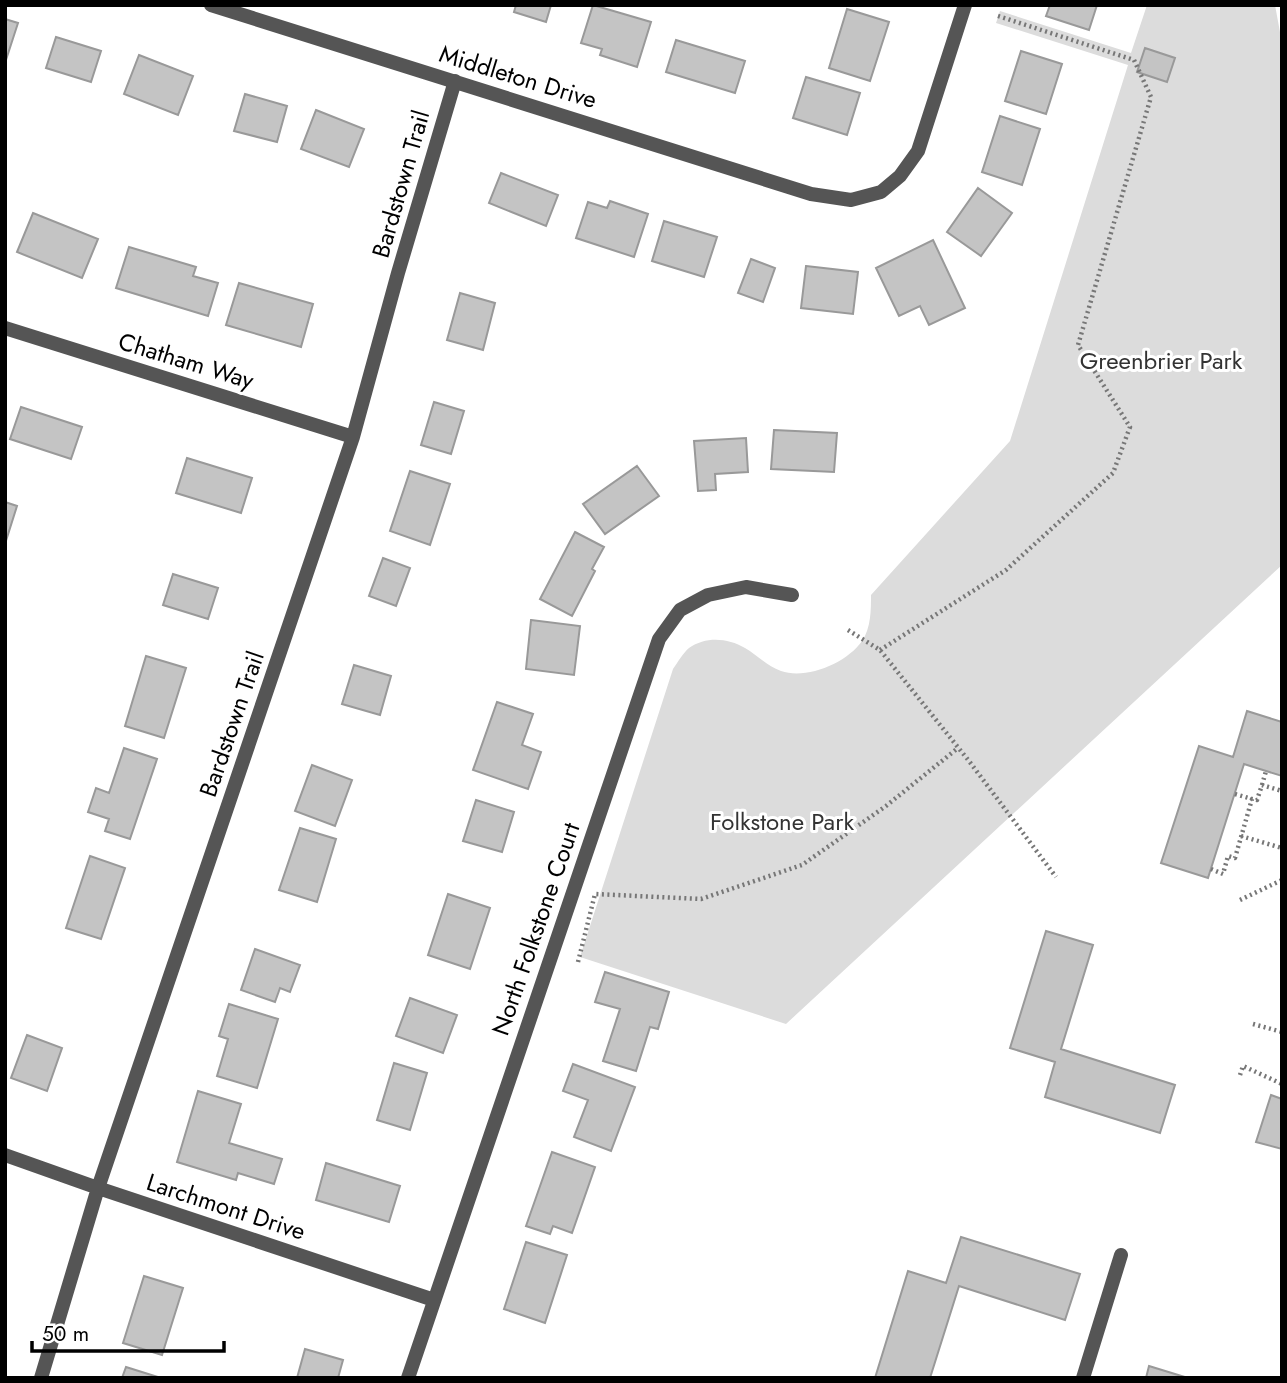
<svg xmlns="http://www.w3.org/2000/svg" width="1287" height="1383" font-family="Jost,sans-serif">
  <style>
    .green { fill: #dcdcdc }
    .building { fill: #c4c4c4; stroke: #999; stroke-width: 2 }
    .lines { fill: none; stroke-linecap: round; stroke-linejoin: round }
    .path { stroke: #777; stroke-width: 4.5; stroke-dasharray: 2 3.5; stroke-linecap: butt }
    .lane { stroke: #555; stroke-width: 14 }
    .street { stroke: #555; stroke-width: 14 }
    .labels { text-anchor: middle; stroke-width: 6; stroke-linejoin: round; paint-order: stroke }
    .street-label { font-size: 24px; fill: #000; stroke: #fff }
    .park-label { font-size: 24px; fill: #333; stroke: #fff }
  </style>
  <rect width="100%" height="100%" fill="#fff"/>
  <path class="green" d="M1147 5H1275L1282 43V565L786 1024 580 957 673 669C678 662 683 653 689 648 706 636 728 638 745 648 757 655 767 666 781 671 806 680 847 663 862 641 871 628 871 610 871 595L1010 441 1128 65 996 23 1000 11 1131 53Z"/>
  <path class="building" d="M516 5H551L546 22 514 12Z
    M593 5 651 22 637 67 600 55 602 49 581 43Z
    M1050 5H1097L1089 30 1046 16Z
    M847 9 889 22 870 81 829 68Z
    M5 19 18 23 5 63Z
    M56 37 101 51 91 82 46 68Z
    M676 40 745 61 735 93 666 72Z
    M1145 48 1175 58 1167 82 1137 72Z
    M1021 51 1062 64 1046 114 1005 101Z
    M139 55 193 76 178 115 124 94Z
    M806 77 860 93 847 135 793 118Z
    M245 94 287 106 277 142 234 131Z
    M316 110 364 129 349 167 301 149Z
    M1000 116 1040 129 1022 185 982 172Z
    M501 173 558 195 546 226 489 203Z
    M978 188 1012 213 981 256 947 232Z
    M610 201 648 214 634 257 576 238 588 202 607 208Z
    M33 213 98 239 82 278 17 252Z
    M664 221 717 237 704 277 652 261Z
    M933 240 965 308 929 325 920 306 899 316 876 268Z
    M129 247 196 267 193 276 218 283 208 316 116 288Z
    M751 259 775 268 763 302 738 293Z
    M806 266 858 272 853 314 801 308Z
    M239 283 313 304 301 347 226 325Z
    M460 293 495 303 483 350 447 340Z
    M434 402 464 411 451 454 421 445Z
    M21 407 82 427 71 459 10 439Z
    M774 430 837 433 834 472 771 469Z
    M746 438 748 472 715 474 716 490 698 491 694 441Z
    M187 458 252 478 241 513 176 493Z
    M637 466 659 496 605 534 583 504Z
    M410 471 450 484 430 545 390 531Z
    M5 502 17 506 5 544Z
    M575 532 604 547 592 569 595 571 572 616 540 599Z
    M383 558 410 568 396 606 369 596Z
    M173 574 218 588 208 619 163 605Z
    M531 620 580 626 574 675 526 669Z
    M146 656 186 668 164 738 125 726Z
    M354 665 391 676 380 715 342 704Z
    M497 702 533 714 522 745 541 752 528 789 473 770Z
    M1247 711 1282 722V776L1244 764 1208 878 1161 863 1199 746 1233 757Z
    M124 748 157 759 130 839 105 831 109 819 88 812 96 788 109 793Z
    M312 765 352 780 335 826 295 811Z
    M476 800 514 812 502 852 463 841Z
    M300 828 336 839 317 902 279 890Z
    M90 856 125 868 101 939 66 928Z
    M448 894 490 908 470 969 428 955Z
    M1046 931 1093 945 1061 1049 1175 1085 1160 1133 1045 1097 1055 1062 1010 1048Z
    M255 949 300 965 290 992 280 988 275 1002 241 990Z
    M605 972 669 992 658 1029 650 1027 636 1071 603 1061 620 1009 595 1002Z
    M410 998 457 1015 443 1053 396 1036Z
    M229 1004 278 1019 257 1088 217 1076 228 1039 219 1036Z
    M27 1035 62 1048 47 1091 11 1078Z
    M394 1063 427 1073 410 1130 377 1120Z
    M573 1064 635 1087 611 1151 574 1137 588 1100 563 1091Z
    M198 1091 241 1104 229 1143 282 1159 274 1184 238 1173 236 1180 177 1162Z
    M1271 1095 1282 1099V1149L1256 1142Z
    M552 1152 595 1167 572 1233 553 1226 550 1234 526 1226Z
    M326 1163 400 1186 389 1222 316 1200Z
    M961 1237 1080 1274 1065 1320 959 1286 930 1378H875L908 1271 946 1283Z
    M526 1242 567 1255 545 1323 504 1309Z
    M144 1276 183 1288 162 1355 123 1343Z
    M305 1349 343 1360 338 1378H297Z
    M1149 1366 1188 1378H1146Z
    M126 1367 161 1378H122Z"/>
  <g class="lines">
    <path class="path" d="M848 630 880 650 969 761 1056 877
      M880 650 1006 570 1113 473 1130 427 1078 345 1151 97 1134 60 995 15
      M1262 785 1266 771
      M1235 794 1252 799
      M1241 836 1282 848
      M1211 869 1223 874 1228 856 1235 858 1252 799 1257 800 1262 785 1282 791
      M1240 900 1282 880
      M578 962 595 894 701 899 802 865 886 806 958 748
      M1253 1024 1282 1032
      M1240 1075 1243 1066 1282 1084"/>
    <path class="lane" d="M1083 1378 1121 1255"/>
    <path class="street" d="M211 5 811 194 851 200 881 192 900 176 918 151 965 5
      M5 328 353 437
      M5 1155 98 1188 434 1300
      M41 1378 98 1188 353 437 398 273 455 81
      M408 1378 659 639 680 610 708 595 746 587 792 595"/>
  </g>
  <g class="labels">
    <g class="street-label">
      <text transform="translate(518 77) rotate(17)" y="8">Middleton Drive</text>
      <text transform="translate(401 184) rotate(-74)" y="8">Bardstown Trail</text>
      <text transform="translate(186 361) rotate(17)" y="8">Chatham Way</text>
      <text transform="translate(232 724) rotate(-71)" y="8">Bardstown Trail</text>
      <text transform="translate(536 929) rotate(-71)" y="8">North Folkstone Court</text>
      <text transform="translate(226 1207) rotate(18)" y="8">Larchmont Drive</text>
    </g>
    <g class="park-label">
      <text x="1161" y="369">Greenbrier Park</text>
      <text x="782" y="830">Folkstone Park</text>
    </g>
  </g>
  <rect width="1287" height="1383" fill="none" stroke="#000000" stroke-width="14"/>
  <path d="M32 1341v10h192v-10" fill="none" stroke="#000000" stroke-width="3.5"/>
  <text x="42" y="1341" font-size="21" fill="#000000" stroke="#ffffff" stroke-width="5" paint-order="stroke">50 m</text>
</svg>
